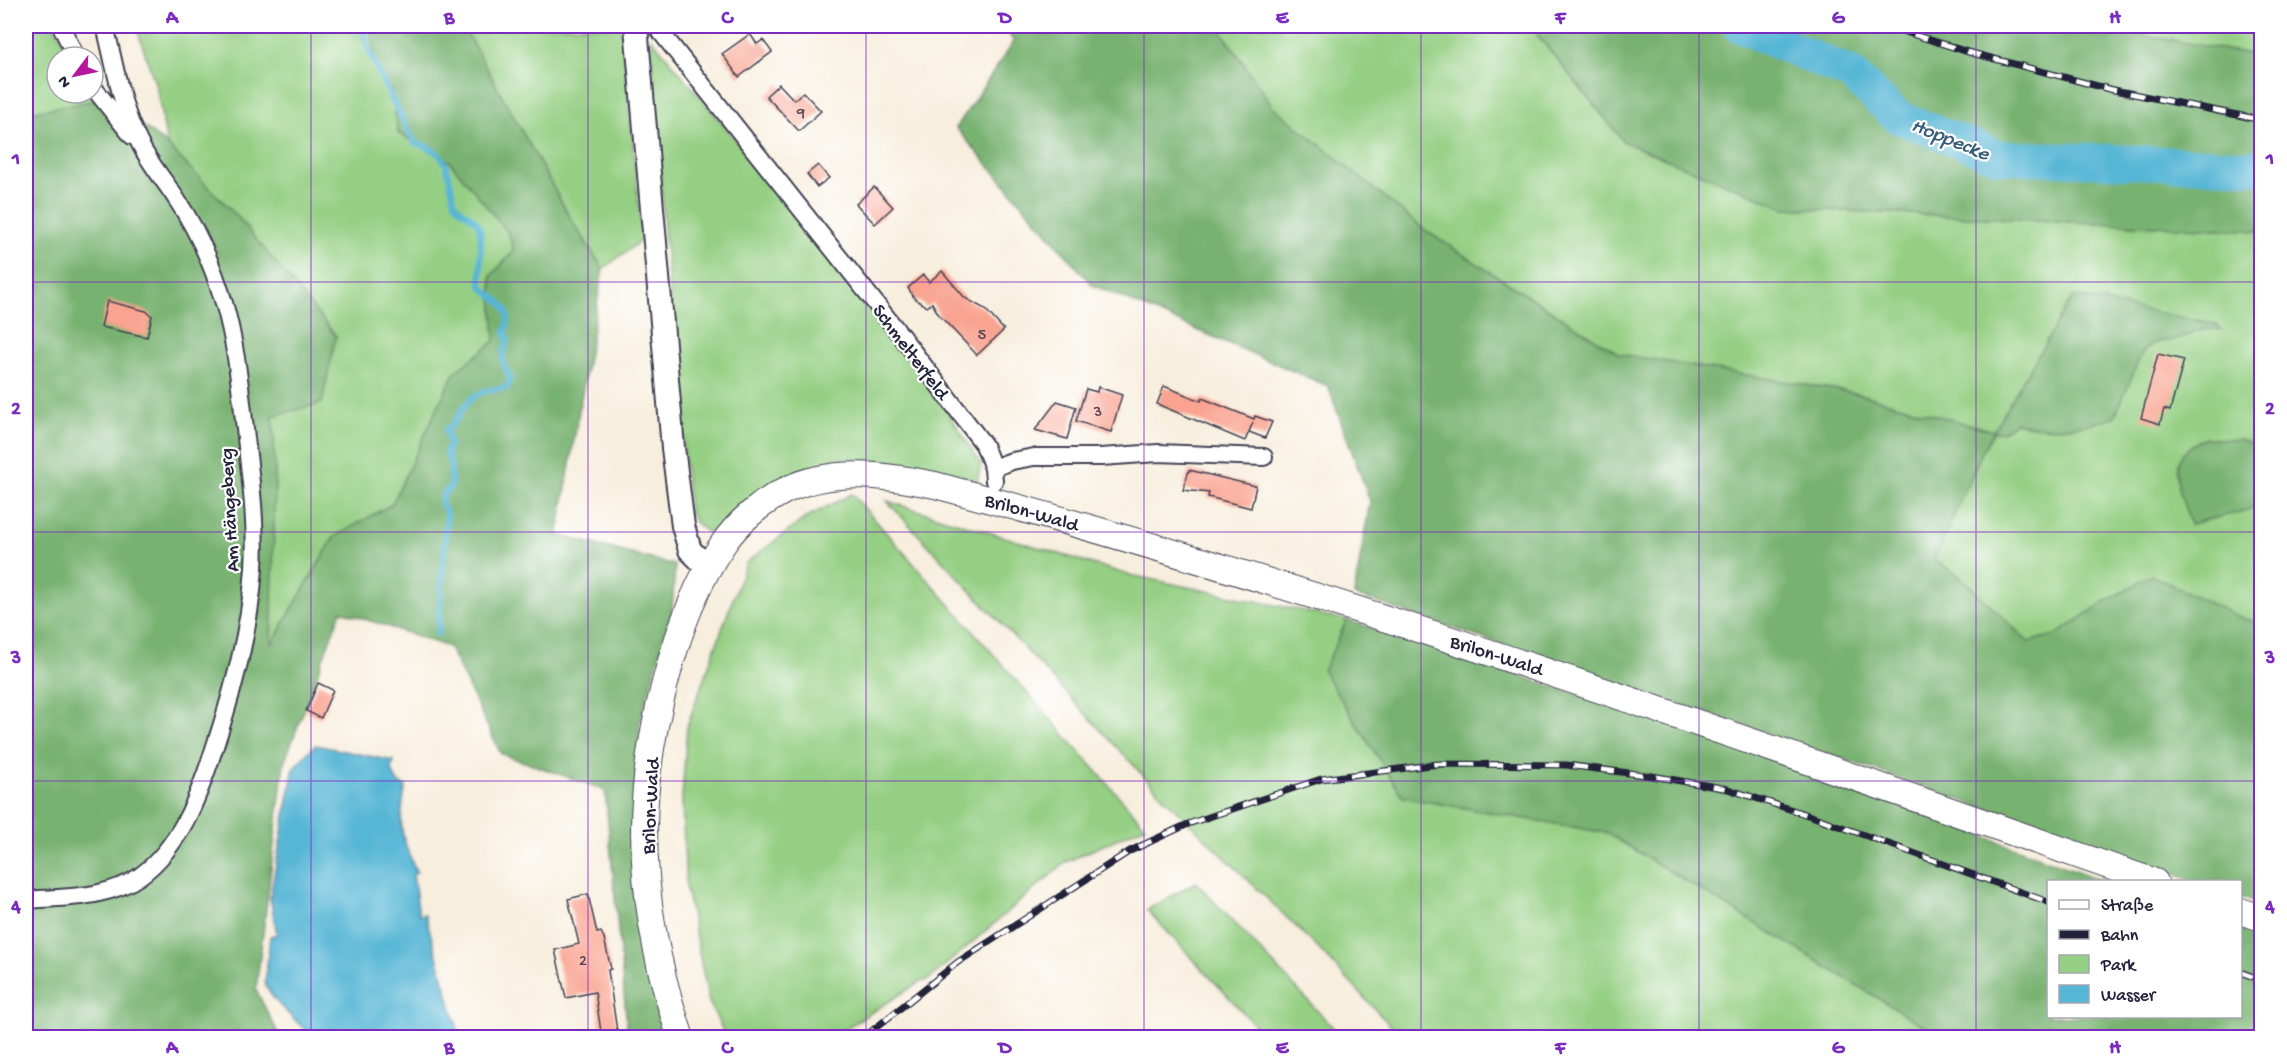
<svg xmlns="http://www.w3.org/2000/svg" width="2287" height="1063" font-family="'Gochi Hand',sans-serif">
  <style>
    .green { fill: #95cf83; stroke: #5c785f; stroke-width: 1.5 }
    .forest { fill: #78b271; stroke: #4d6a56; stroke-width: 1.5 }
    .water { fill: #56b6d5; stroke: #3c6c88; stroke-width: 1.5 }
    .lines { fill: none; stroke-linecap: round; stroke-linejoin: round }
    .stream { stroke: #56b6d5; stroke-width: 6 }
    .river { stroke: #56b6d5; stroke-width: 34 }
    .building { fill: #f9a390 }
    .street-casing { stroke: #424153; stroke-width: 20 }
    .secondary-casing { stroke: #424153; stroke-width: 26 }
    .primary-casing { stroke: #424153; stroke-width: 28 }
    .street { stroke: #fff; stroke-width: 16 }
    .secondary { stroke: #fff; stroke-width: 22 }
    .primary { stroke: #fff; stroke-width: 26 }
    .rail-casing { stroke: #22223b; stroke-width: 7 }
    .rail { stroke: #fff; stroke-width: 4.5; stroke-dasharray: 14; stroke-linecap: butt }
    .grid { fill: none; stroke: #7b2cbf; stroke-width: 1.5; stroke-opacity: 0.55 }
    .labels { text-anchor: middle; stroke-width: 4.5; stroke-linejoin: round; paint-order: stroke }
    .number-label { font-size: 16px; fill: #584250 }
    .street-label { font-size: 20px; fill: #22223b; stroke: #fff }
    .water-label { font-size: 21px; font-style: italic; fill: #375d79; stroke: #fff }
    .neatline { fill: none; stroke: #7b2cbf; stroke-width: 2 }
    .grid-label { font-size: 20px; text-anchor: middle; font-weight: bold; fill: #7b2cbf }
  </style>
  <rect width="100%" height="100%" fill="#fff"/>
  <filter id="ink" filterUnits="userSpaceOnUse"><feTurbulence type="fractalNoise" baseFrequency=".0167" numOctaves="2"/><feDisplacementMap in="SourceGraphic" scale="12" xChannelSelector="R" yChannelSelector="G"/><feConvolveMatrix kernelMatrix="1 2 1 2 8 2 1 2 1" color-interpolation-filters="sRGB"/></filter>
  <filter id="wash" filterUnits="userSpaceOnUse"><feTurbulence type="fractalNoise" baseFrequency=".008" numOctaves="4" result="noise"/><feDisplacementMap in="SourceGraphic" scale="24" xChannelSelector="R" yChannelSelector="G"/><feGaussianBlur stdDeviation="1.35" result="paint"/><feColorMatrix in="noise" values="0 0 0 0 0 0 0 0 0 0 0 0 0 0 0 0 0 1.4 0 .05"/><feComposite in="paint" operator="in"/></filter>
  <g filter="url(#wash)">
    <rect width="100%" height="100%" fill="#f7eedd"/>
    <path class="green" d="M26 26H54L73 57H57V93H93L107 98 26 113Z
      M136 26H370L376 67 392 91 398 133 450 162 508 232 514 251 491 276 495 341 454 373 392 504 334 538 271 646 275 476 273 416 237 216 167 145 157 89Z
      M463 26H622L642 240 603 269 571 219Z
      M1218 26H1530L1624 142 1785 208 2261 231V623L2244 619 2100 605 2056 635 2028 642 1961 577 1933 561 1983 450 1993 431 1855 393 1619 354 1426 231 1273 107Z
      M2090 26H2261V56L2098 28Z
      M651 38 896 332 981 464 977 482 902 463 838 458 764 490 715 530 707 532 696 523 689 511 664 229Z
      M852 494 1145 826 1066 862 928 980 920 982 843 1030 812 1037H726L709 1002 686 888 682 799 687 726 746 563 807 517Z
      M887 501 1125 574 1347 620 1323 671 1403 797 1607 833 1942 1037H1401L1317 947 1167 801Z
      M1196 882 1342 1037H1266L1147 910Z"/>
    <path class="forest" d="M370 26H463L571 219 603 269 558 535 675 565 672 613 640 720 633 892 673 1037H628L605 790 501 754 449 647 341 611 284 763 256 990 280 1037 26 1038V113L107 98 167 145 237 216 336 336 322 403 273 416 275 476 271 645 334 537 392 504 454 373 495 341 491 276 514 251 508 232 450 162 398 133 392 91 376 67Z
      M1002 26H1218L1273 107 1426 231 1619 354 1855 393 1993 431 2073 296 2216 324 2221 329C2196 328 2198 333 2178 339 2161 343 2155 338 2142 353L2115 416 2111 418C2080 428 2047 432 2015 422 2008 428 2004 435 1994 431L1983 450 1934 560 1961 577 2028 642 2056 635 2100 605 2151 575 2244 619 2261 623V905L2241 898 2240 882 2194 881 1849 761 1354 595 1370 501 1328 386 1092 285 956 128 1014 41Z
      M1530 26H2090L2261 56V231L1785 208 1624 142Z
      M2206 438 2239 440 2261 447V504L2248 510 2190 524C2180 489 2160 455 2206 438Z
      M1347 620 1777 759 2104 881 2048 882V1016H2240L2241 929 2261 935V1037H1942L1607 833 1403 797 1323 671Z"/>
    <path class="water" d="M315 745 394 761 391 769 398 783 406 786C397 825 401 837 417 873L413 874 419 915 425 914 460 1037H313C300 1024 268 999 265 982L270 936 277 934 270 897 294 767Z"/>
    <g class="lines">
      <path class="stream" d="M362 26 368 49 383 82 415 143C445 151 446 162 452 190 453 195 454 203 458 207 464 213 478 218 480 230 482 248 480 267 481 286 498 303 515 304 505 333L508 340C502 357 499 359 510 377L507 388C491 389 477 391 467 403 457 414 460 420 446 430L450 445 446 451 451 466V487L444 493 441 502 447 514 438 634"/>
      <path class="river" d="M1740 26 1851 74 1898 117 1999 157 2262 167"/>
    </g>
    <g id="blocks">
      <path class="building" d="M750 34 757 44 763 40 772 52 739 77 722 54Z
        M779 84 794 100 803 92 821 111 799 131 766 96Z
        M818 165 829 178 817 187 807 174Z
        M874 187 893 207 875 224 856 204Z
        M942 271 965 298 985 309 1004 330 977 355 939 315 932 303 927 307 915 299 908 288 923 275 929 282Z
        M107 301 146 311 152 316 147 337 101 327Z
        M2158 354 2184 360 2170 411 2164 409 2160 424 2141 418Z
        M1164 386 1201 401 1202 398 1254 419 1255 416 1272 422 1265 438 1249 432 1253 422 1245 441 1157 404Z
        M1098 387 1122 395 1111 432 1076 421 1086 389 1097 392Z
        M1057 401 1076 407 1067 439 1035 430Z
        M1189 470 1256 486 1251 508 1208 497 1209 493 1183 490Z
        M318 683 333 690 321 718 306 711Z
        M588 894 597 933 601 932 604 938 611 969 608 970 618 1038H602L595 992 566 998 555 950 579 944 568 899Z"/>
    </g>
  </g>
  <g filter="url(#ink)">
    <use href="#blocks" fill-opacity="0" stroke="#424153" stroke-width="1.5"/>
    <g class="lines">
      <defs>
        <path id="street" d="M61 26 76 57
          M656 26 899 333 984 445 993 468 994 481
          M93 87 132 136
          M993 468 1012 461 1034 457H1101L1158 453 1264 457
          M26 900C63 897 108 899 140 876 181 846 199 795 214 749 233 691 250 630 254 568 257 522 250 475 245 429 240 386 236 344 224 303 213 266 198 231 177 200 165 181 150 164 140 144 121 108 115 65 105 26"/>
        <path id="secondary" d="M636 26 673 448 683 526 690 550 708 568"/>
        <path id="primary" d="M2240 911 2262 918
          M681 1038C658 971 644 900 644 829 644 745 675 613 723 544 738 522 761 503 784 491 831 467 886 475 935 485 1349 595 1751 742 2155 882"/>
      </defs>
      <use href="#street" class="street-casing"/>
      <use href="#secondary" class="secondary-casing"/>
      <use href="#primary" class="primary-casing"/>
      <use href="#street" class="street"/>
      <use href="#secondary" class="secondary"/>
      <use href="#primary" class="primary"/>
      <defs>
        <path id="rail" d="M1887 26 1968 52 2109 89 2262 120
          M2240 972 2262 980
          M863 1038 958 962 1130 851 1188 824 1321 779 1438 764 1566 765 1652 776 1728 789 1820 819 2048 902"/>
      </defs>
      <use href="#rail" class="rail-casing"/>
      <use href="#rail" class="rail"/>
    </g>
  </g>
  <path class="grid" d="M311 26V1038M588 26V1038M866 26V1038M1144 26V1038M1421 26V1038M1699 26V1038M1976 26V1038M26 282H2262M26 532H2262M26 781H2262"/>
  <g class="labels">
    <g class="number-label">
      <text x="801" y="117">9</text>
      <text x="982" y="339">5</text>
      <text x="1098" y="416">3</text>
      <text x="583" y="965">2</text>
    </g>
    <g class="street-label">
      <text transform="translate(912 351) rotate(53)" y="7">Schmelterfeld</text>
      <text transform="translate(228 510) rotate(-93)" y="7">Am Hängeberg</text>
      <text transform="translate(1032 511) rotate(16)" y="7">Brilon-Wald</text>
      <text transform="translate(1497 654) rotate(18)" y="7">Brilon-Wald</text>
      <text transform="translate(649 806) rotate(-87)" y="7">Brilon-Wald</text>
    </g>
    <g class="water-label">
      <text transform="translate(1951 138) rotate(22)" y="7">Hoppecke</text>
    </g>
  </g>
  <rect width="2287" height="1063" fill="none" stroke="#fff" stroke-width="66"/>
  <rect x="2047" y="880" width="195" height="138" fill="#ffffff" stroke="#a7a7b1" stroke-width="1.5"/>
  <rect x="2059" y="900" width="30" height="9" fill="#ffffff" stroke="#a7a7b1" stroke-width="1.5"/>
  <text x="2101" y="910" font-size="18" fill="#22223b">Straße</text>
  <rect x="2059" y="930" width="30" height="9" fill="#22223b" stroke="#a7a7b1" stroke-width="1.5"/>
  <text x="2101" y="940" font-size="18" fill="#22223b">Bahn</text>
  <rect x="2059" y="955" width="30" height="18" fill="#95cf83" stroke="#a7a7b1" stroke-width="1.5"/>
  <text x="2101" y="970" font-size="18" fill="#22223b">Park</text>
  <rect x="2059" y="985" width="30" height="18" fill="#56b6d5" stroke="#a7a7b1" stroke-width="1.5"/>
  <text x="2101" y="1000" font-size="18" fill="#22223b">Wasser</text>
  <g transform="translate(75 75) rotate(238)"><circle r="28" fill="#ffffff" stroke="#a7a7b1" stroke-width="1.5"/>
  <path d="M0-4.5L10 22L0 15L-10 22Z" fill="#b5179e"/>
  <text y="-9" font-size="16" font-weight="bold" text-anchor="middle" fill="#22223b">N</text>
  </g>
  <rect x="33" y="33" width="2221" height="997" class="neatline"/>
  <g class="grid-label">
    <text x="172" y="23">A</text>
    <text x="449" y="23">B</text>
    <text x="727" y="23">C</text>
    <text x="1005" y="23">D</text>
    <text x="1282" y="23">E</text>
    <text x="1560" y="23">F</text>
    <text x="1838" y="23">G</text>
    <text x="2115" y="23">H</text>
    <text x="16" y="164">1</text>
    <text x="2270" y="164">1</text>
    <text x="16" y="414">2</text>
    <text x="2270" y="414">2</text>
    <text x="16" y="663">3</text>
    <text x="2270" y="663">3</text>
    <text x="16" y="912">4</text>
    <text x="2270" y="912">4</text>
    <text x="172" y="1053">A</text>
    <text x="449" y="1053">B</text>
    <text x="727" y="1053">C</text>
    <text x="1005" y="1053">D</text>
    <text x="1282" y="1053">E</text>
    <text x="1560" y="1053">F</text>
    <text x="1838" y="1053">G</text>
    <text x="2115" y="1053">H</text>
  </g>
</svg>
